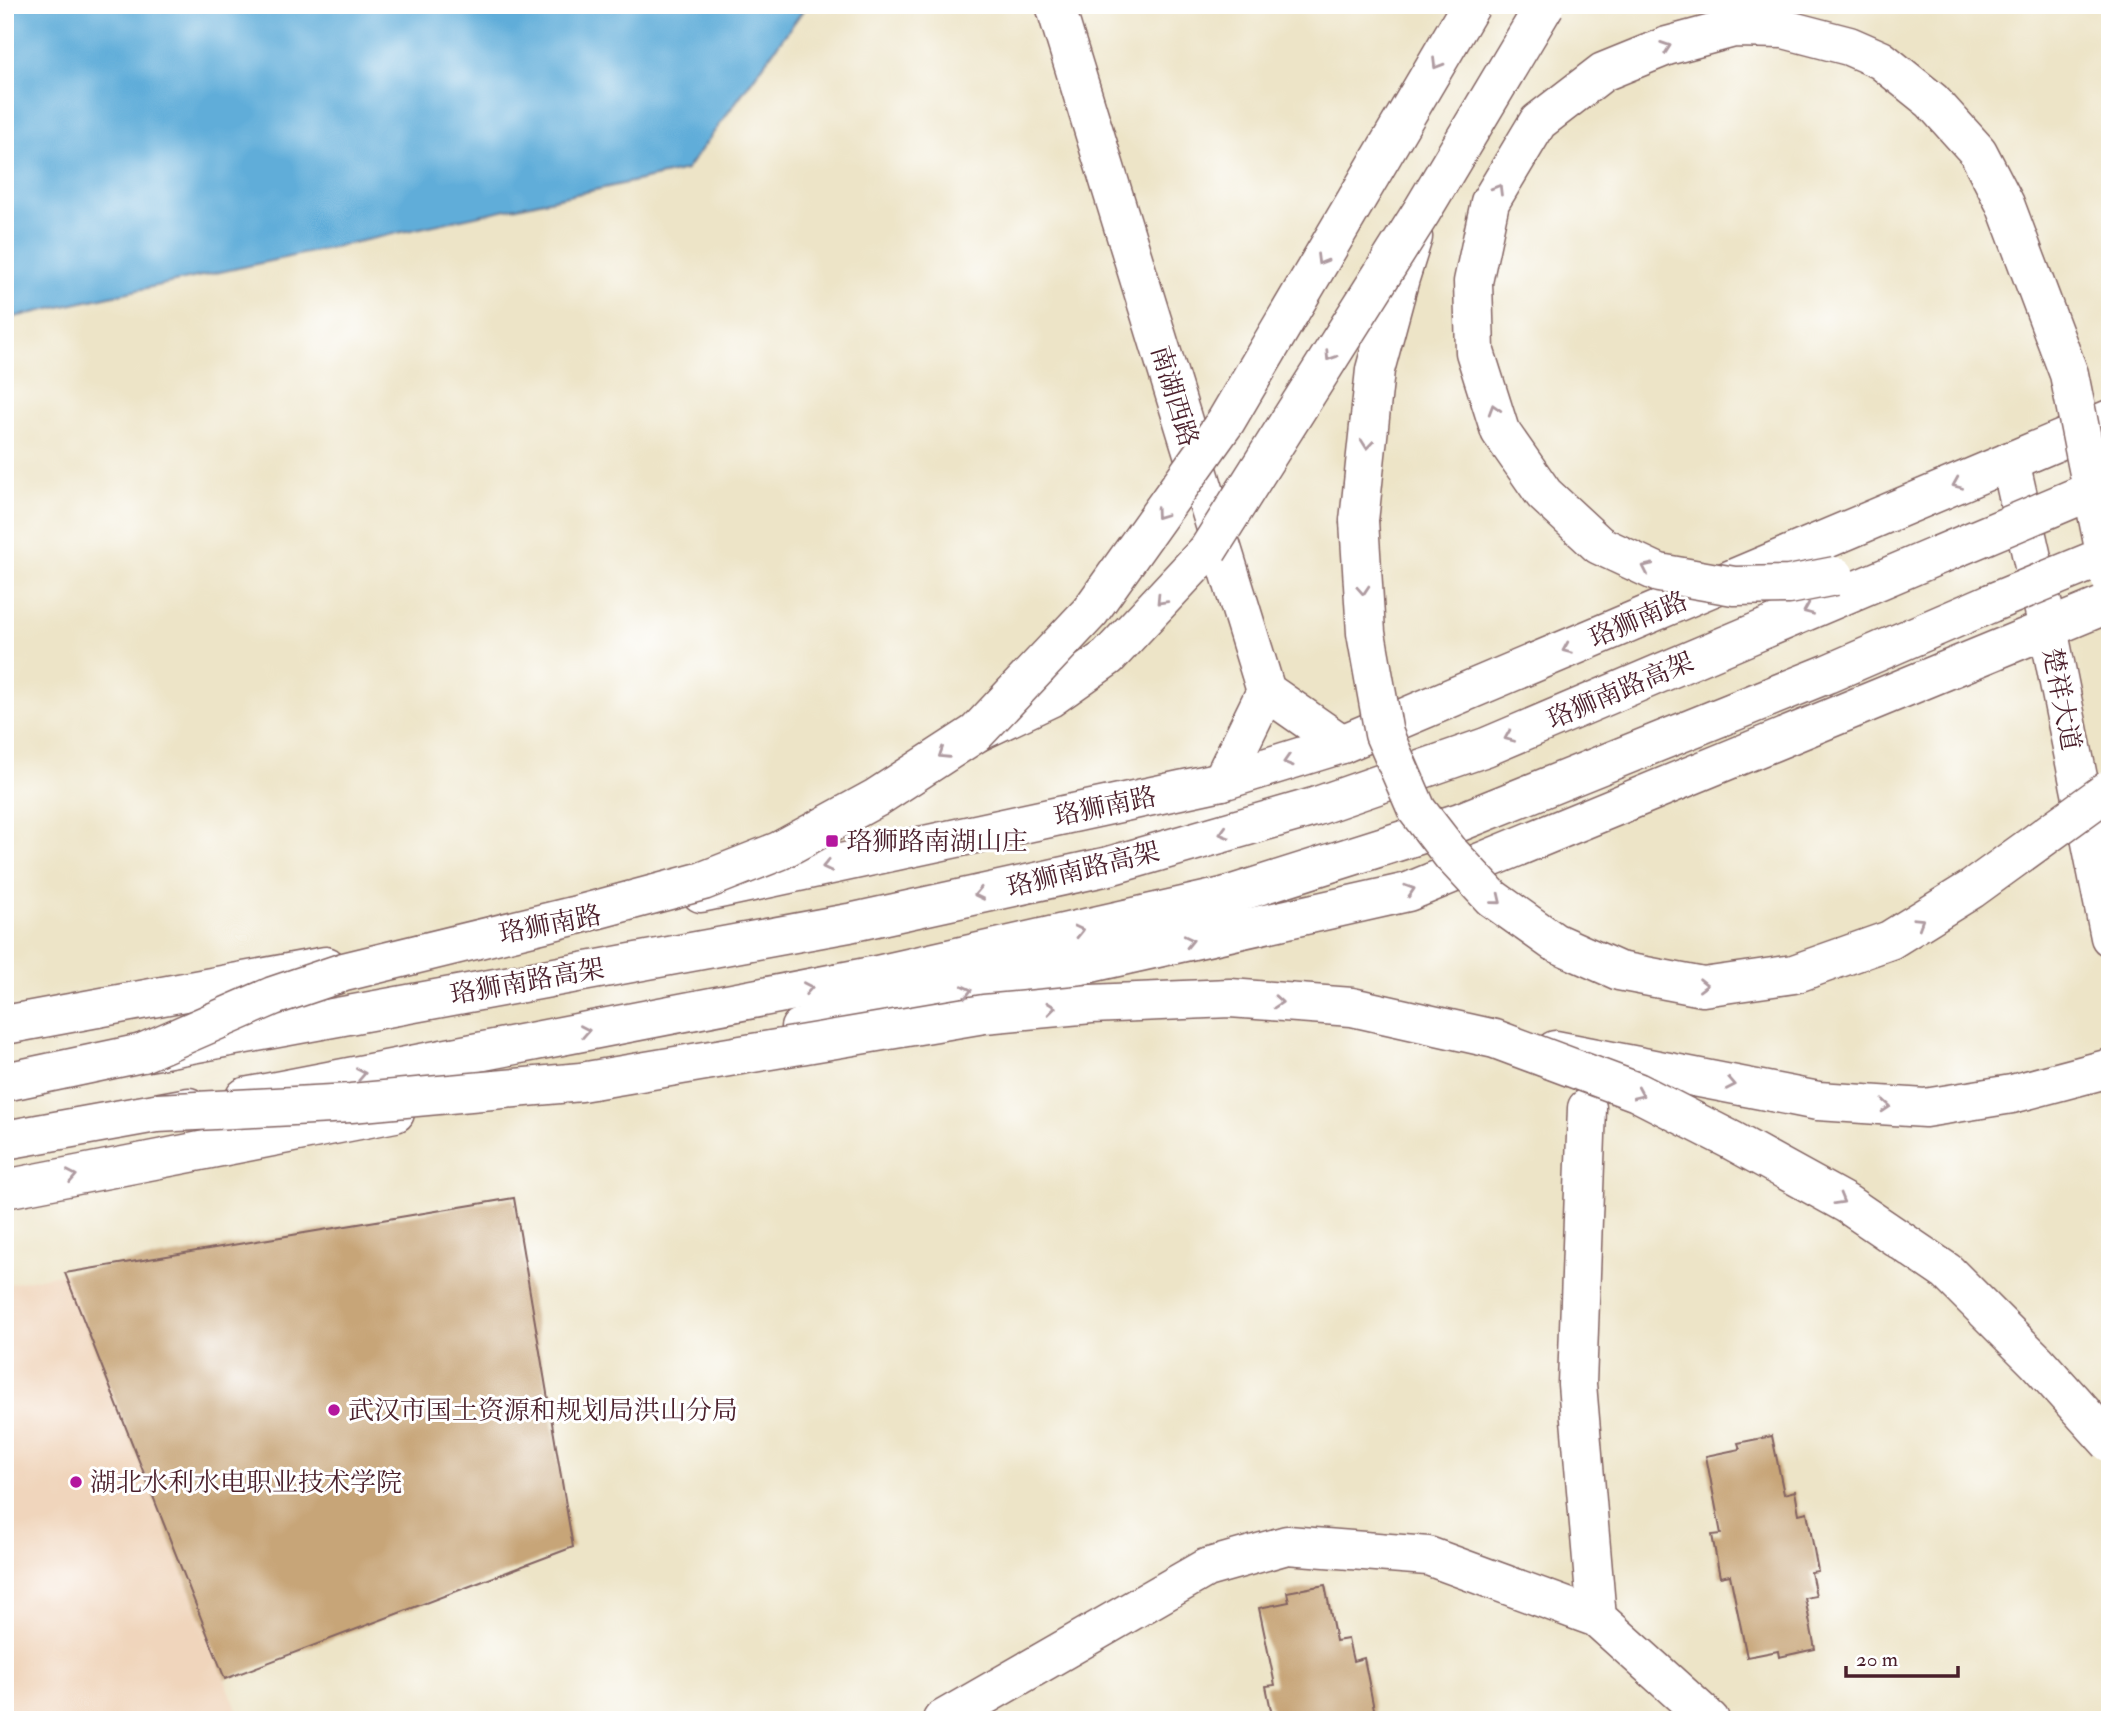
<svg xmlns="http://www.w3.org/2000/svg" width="2115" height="1725" font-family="'IM FELL Double Pica','Noto Serif SC',serif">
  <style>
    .built { fill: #f0d5bc }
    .water { fill: #60add9; stroke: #556682; stroke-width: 2 }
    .building { fill: #c7a578 }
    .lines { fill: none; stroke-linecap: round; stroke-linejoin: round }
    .minor-casing { stroke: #836462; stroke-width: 41 }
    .major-casing { stroke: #836462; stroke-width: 41 }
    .highway-casing { stroke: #836462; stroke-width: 41 }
    .minor { stroke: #fff; stroke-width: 38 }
    .major { stroke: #fff; stroke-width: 38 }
    .highway { stroke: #fff; stroke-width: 38 }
    .highway-bridge-casing { stroke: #836462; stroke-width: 41; stroke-linecap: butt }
    .highway-bridge { stroke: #fff; stroke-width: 38 }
    .oneway { stroke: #ae9aa0 }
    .poi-dot { fill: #b5179e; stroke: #fff; stroke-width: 2.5 }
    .labels { text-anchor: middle; stroke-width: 6; stroke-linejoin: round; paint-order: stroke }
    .street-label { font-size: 26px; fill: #4a1f2b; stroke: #fff }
    .poi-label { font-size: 26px; fill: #4a1f2b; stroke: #fff; text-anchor: start }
  </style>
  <rect width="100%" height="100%" fill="#fff"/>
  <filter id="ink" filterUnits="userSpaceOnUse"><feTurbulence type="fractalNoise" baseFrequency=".0143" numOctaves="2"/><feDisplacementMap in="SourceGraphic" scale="14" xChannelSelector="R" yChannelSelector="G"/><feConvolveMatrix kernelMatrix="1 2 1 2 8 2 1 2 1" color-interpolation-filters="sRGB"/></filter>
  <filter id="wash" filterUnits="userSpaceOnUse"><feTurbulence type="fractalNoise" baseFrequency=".00686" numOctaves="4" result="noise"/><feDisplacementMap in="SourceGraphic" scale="28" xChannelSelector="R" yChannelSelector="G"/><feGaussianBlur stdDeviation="1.57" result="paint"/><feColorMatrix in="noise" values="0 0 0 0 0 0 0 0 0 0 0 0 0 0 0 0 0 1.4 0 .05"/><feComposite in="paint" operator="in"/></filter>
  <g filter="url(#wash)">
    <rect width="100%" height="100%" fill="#ede4c7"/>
    <path class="built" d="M65 1273 241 1720H5V1285Z"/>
    <path class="water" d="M5 5H807L686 170 5 319Z"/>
    <g id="blocks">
      <path class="building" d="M514 1198 573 1547 225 1679 65 1273Z
        M1772 1436 1784 1494 1795 1491 1799 1514 1807 1512 1818 1571 1811 1572 1816 1596 1805 1598 1815 1649 1779 1657 1778 1651 1747 1657 1730 1575 1720 1577 1712 1535 1721 1534 1706 1456 1740 1449 1738 1443Z
        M1325 1585 1336 1641 1348 1639 1353 1661 1364 1658 1375 1714 1364 1717V1720H1273L1266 1686 1275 1685 1259 1608 1289 1602 1287 1592Z"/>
    </g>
  </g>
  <g filter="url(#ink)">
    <use href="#blocks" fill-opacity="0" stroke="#836462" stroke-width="2"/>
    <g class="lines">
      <defs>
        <path id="minor" d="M1055 5 1266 691 1222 781
          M1266 691 1342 744
          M1587 1108 1577 1384 1597 1618
          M942 1720 1206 1568 1287 1545 1428 1556 1597 1618 1710 1720"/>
        <path id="major" d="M701 893 1222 781 1342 744 2110 419
          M5 1025 326 966
          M800 1028 1408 892 2110 603
          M5 1189 395 1113"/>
        <path id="highway" d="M2010 461 2048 628 2110 937
          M1359 521 1375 370 1400 278 1413 237
          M976 733 1050 698 1108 657 1208 550
          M1555 1050 1818 1101 1925 1108 2012 1094 2110 1068
          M5 1082 142 1053 849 923 1109 866 1314 807 1486 747 1939 555
          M245 1097 877 975 1223 897 1460 822 1827 674 1991 603
          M5 1140 189 1107"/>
      </defs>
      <use href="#minor" class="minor-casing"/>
      <use href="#major" class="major-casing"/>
      <use href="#highway" class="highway-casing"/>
      <use href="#minor" class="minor"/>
      <use href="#major" class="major"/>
      <use href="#highway" class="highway"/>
      <defs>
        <path id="highway-bridge" d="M1359 521 1366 633 1384 734 1417 810 1451 854 1492 898 1554 942 1619 971 1703 987 1794 974 1890 940 1972 889 2110 789
          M1208 550 1422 211 1545 5
          M1939 555 2110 483
          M1835 576 1789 585 1734 586 1659 573 1599 545 1544 494 1500 431 1475 352 1473 282 1490 202 1538 122 1603 72 1667 46 1734 28 1784 29 1849 46 1881 60 1932 101 1978 152 2005 204 2069 374 2110 578
          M1991 603 2110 554
          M142 1053 273 996 344 972 573 916 703 881 779 851 876 798 976 733 1090 612 1226 421 1471 5
          M157 1113 351 1103 581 1082 984 1014 1091 1004 1230 998 1352 1007 1495 1039 1637 1092 1731 1140 1847 1204 1947 1272 2037 1362 2110 1443"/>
      </defs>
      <use href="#highway-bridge" class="highway-bridge-casing"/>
      <use href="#highway-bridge" class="highway-bridge"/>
    </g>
    <defs><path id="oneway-chevron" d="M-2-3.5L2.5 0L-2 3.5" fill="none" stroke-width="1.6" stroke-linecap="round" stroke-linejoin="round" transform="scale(1.75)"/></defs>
    <g class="oneway">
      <use href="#oneway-chevron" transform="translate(1666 47) rotate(-19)"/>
      <use href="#oneway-chevron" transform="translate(1437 64) rotate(121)"/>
      <use href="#oneway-chevron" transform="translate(1498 189) rotate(-59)"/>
      <use href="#oneway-chevron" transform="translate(1321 260) rotate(121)"/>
      <use href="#oneway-chevron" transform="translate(1330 356) rotate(123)"/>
      <use href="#oneway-chevron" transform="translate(1494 409) rotate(-107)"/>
      <use href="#oneway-chevron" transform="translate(1367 444) rotate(96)"/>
      <use href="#oneway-chevron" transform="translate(1957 484) rotate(157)"/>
      <use href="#oneway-chevron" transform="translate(1160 514) rotate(126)"/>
      <use href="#oneway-chevron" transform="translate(1647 568) rotate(-155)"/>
      <use href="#oneway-chevron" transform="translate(1363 590) rotate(86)"/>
      <use href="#oneway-chevron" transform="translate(1161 600) rotate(133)"/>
      <use href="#oneway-chevron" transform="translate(1808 610) rotate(157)"/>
      <use href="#oneway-chevron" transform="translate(1567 649) rotate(157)"/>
      <use href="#oneway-chevron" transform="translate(1509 737) rotate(157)"/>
      <use href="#oneway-chevron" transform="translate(943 754) rotate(147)"/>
      <use href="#oneway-chevron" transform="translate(1288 761) rotate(163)"/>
      <use href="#oneway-chevron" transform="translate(1224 833) rotate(164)"/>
      <use href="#oneway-chevron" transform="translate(827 866) rotate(168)"/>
      <use href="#oneway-chevron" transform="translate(1410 890) rotate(-18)"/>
      <use href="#oneway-chevron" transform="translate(979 894) rotate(168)"/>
      <use href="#oneway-chevron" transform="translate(1497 900) rotate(39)"/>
      <use href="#oneway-chevron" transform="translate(1919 922) rotate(-32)"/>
      <use href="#oneway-chevron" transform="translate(1079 931) rotate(-13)"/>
      <use href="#oneway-chevron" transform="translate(1189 941) rotate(-13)"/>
      <use href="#oneway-chevron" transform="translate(1703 985) rotate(1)"/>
      <use href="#oneway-chevron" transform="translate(808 988) rotate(-11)"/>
      <use href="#oneway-chevron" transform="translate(967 991) rotate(-13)"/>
      <use href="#oneway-chevron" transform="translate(1278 1002) rotate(4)"/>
      <use href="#oneway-chevron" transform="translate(1051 1008) rotate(-6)"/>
      <use href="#oneway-chevron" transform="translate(585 1031) rotate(-11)"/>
      <use href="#oneway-chevron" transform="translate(361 1074) rotate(-11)"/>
      <use href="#oneway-chevron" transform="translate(1731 1084) rotate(11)"/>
      <use href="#oneway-chevron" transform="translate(1639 1094) rotate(24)"/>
      <use href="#oneway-chevron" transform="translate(1886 1106) rotate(4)"/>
      <use href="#oneway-chevron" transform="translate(72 1176) rotate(-11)"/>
      <use href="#oneway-chevron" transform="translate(1840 1200) rotate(30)"/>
    </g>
  </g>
  <g class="poi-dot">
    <rect x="825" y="834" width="14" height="14" rx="3.5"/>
    <circle cx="334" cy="1410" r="7"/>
    <circle cx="76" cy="1482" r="7"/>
  </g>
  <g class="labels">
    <g class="street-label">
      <text transform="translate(1175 396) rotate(73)" y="9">南湖西路</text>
      <text transform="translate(1638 619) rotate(-23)" y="9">珞狮南路</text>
      <text transform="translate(1620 690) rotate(-23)" y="9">珞狮南路高架</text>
      <text transform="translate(2062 699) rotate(79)" y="9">楚祥大道</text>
      <text transform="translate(1105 806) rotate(-12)" y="9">珞狮南路</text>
      <text transform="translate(1083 869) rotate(-14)" y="9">珞狮南路高架</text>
      <text transform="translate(550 924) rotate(-11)" y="9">珞狮南路</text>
      <text transform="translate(527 981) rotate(-10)" y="9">珞狮南路高架</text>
    </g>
    <g class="poi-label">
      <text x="846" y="850">珞狮路南湖山庄</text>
      <text x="348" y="1419">武汉市国土资源和规划局洪山分局</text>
      <text x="90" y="1491">湖北水利水电职业技术学院</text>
    </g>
  </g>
  <rect width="2115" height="1725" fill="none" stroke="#fff" stroke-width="28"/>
  <path d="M1846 1666v10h112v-10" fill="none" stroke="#4a1f2b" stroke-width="3.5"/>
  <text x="1856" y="1666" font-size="21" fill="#4a1f2b" stroke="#ffffff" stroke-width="5" paint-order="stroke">20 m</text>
</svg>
